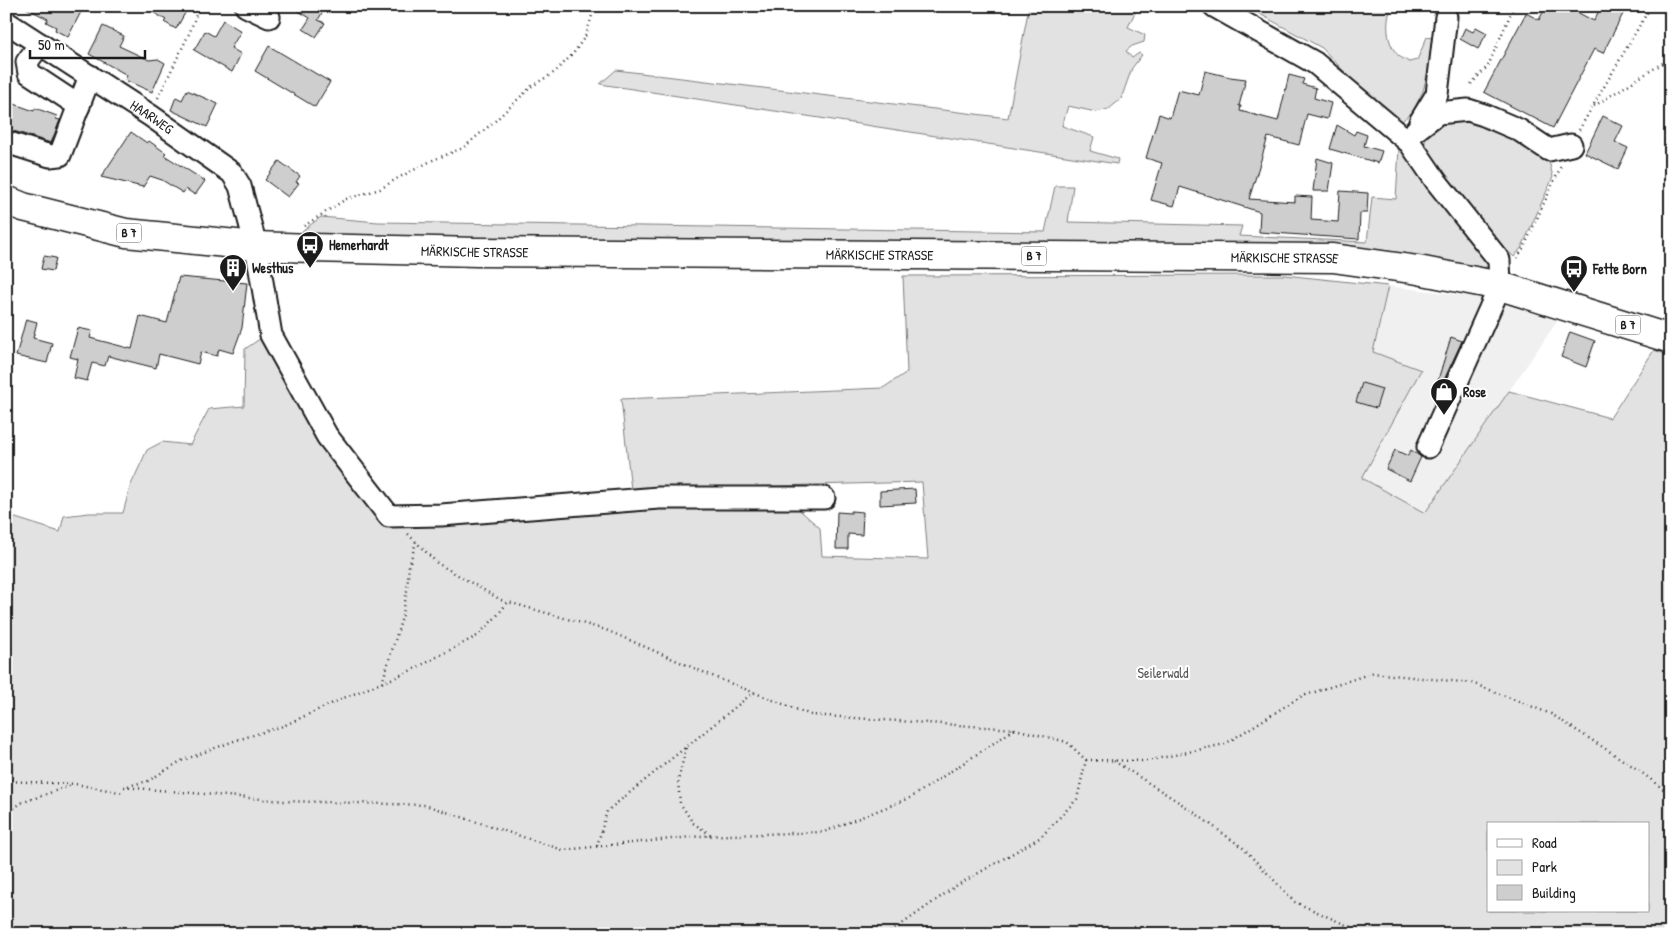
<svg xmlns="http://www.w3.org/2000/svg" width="1677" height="940" font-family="'Patrick Hand',sans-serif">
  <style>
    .built { fill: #f0f0f0 }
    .green { fill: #e2e2e2; stroke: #7f7f7f; fill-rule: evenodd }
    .building { fill: #cecece; stroke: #1c1c1c }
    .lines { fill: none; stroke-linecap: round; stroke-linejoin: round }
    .minor-casing { stroke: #1c1c1c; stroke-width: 25 }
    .major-casing { stroke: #1c1c1c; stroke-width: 31 }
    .path { stroke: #1c1c1c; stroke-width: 2.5; stroke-dasharray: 1 4; stroke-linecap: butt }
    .minor { stroke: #fff; stroke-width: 21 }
    .major { stroke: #fff; stroke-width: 28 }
    .labels { text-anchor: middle; stroke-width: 4; stroke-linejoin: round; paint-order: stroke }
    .shield { fill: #fff; stroke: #606060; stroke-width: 1 }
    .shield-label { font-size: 12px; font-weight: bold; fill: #1c1c1c }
    .street-label { font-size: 14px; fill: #1c1c1c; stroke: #fff }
    .poi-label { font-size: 14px; font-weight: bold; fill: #1c1c1c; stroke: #fff; text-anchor: start }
    .park-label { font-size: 14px; fill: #575757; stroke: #fff }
  </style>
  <rect width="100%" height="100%" fill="#fff"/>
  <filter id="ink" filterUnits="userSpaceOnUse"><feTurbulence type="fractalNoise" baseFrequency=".02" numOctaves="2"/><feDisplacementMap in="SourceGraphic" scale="10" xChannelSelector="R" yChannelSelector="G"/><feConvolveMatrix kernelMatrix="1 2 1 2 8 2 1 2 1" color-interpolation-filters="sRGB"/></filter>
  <g filter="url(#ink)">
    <path class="built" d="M1388 286 1478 297 1558 320 1425 513 1362 478 1421 370 1373 352Z"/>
    <path class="green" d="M1029 6H1138L1128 27 1145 35 1144 42 1132 46 1126 51 1132 58 1139 53 1142 55 1132 68 1121 99 1109 109 1096 112 1068 106 1062 126 1094 137 1090 151 1118 159 1117 164 600 84 616 70 1008 118Z
      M1245 6H1392C1385 21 1386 44 1399 56 1401 58 1406 60 1409 62L1417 60 1427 37 1436 39 1423 91 1413 111 1400 123 1390 120 1322 48Z
      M1461 115 1547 153 1553 177 1522 247 1514 257 1475 220 1423 148C1430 122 1437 121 1461 115Z
      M1399 148 1488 256 1489 262 1487 267 1477 268 305 237 302 231 321 217 378 222 1045 232 1055 186H1073L1068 222 1242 226 1239 236 1367 242 1372 197 1396 199Z
      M1284 275 1388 286 1373 352 1421 370 1362 478 1425 513 1509 391 1610 418 1654 350 1671 356V934H6V515L60 532 64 516 89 513H123L130 487 147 450 162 442 190 445 209 409 244 406 245 349 264 336 380 518 381 523 443 522 665 503 795 506 820 528 822 556 928 559 922 482 631 490 621 399 883 388 907 372 903 276ZM1488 824H1648V911H1488Z"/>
    <path class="building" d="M22 6H84L68 37 55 30 56 27 46 22 48 19Z
      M143 6H189L176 29 164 22 166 20Z
      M290 6H326L318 20 325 23 316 37 303 29 310 18Z
      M1546 6H1565L1594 21 1601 6H1627L1603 53 1594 49 1553 128 1484 92 1526 13 1539 20Z
      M223 20 241 31 231 48 241 54 232 72 194 50 205 31 214 36Z
      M103 26 124 36 119 46 149 60 158 59 165 63 152 92 125 80 127 75 89 54Z
      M1476 27 1487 33 1478 49 1460 39 1465 28 1473 32Z
      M269 46 330 82 315 107 255 71Z
      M1205 71 1230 77 1246 79 1239 106H1241L1240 111 1278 121 1289 75 1304 79 1302 84 1316 88 1314 98 1331 103 1327 119 1307 114 1299 145 1268 137 1249 199 1295 202V196L1312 197 1311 220 1338 222 1340 191 1368 193 1367 213H1360L1359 239 1259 232 1260 212 1180 187 1174 206 1151 200 1162 163 1146 158 1159 114 1170 118 1178 90 1199 95Z
      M187 90 218 104 207 127 171 110 176 97 182 100Z
      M6 101 34 111 35 108 57 116 56 119 60 120 51 143 17 132 6 130Z
      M1603 116 1623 126 1615 142 1628 148 1618 169 1585 153Z
      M1337 125 1354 135 1356 131 1367 135 1364 146 1382 151 1378 163 1330 149Z
      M131 132 147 143 149 141 166 153 164 155 205 181 195 195 186 189 183 193 162 180 150 176 143 187 101 177Z
      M1317 158 1333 163 1329 191H1313Z
      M279 161 300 176 296 182 299 183 288 197 265 180Z
      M44 256 56 258 53 271 41 269Z
      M179 277 247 283 242 328 233 353 219 349 217 356 201 352 198 364 159 354 156 368 108 356 105 366 92 363 87 381 74 378 78 359 70 357 78 328 92 331 90 338 132 349 140 316 167 323Z
      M26 319 37 322 33 338 52 343 47 363 16 356Z
      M1570 332 1595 341 1586 367 1561 357Z
      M1451 337 1462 341 1443 382 1438 380Z
      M1362 383 1382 389 1376 408 1356 402Z
      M1395 450 1408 456 1411 450 1421 457 1410 481 1386 469Z
      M915 489 916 503 880 505V491Z
      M851 511 863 512 862 535 848 534V549H836L837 512 851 513Z"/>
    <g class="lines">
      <defs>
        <g id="minor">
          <path d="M246 6 269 17"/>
          <path d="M1214 6 1315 63 1410 143 1436 181 1499 260 1500 286 1428 447"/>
          <path id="s1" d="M6 22 151 116 232 173 240 186 256 246 271 335 327 436 389 516 441 515 659 498H824"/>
          <path d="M40 44 27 62 29 73 79 106"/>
          <path d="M1420 122 1437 94 1446 17"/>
          <path d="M1416 130 1438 113 1468 110 1484 115 1519 130 1549 150 1571 145"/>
          <path d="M6 142 50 156 60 155 90 76"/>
        </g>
        <g id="major">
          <path id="s2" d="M6 200 23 207 126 233 256 246 311 248 477 252 1333 258 1418 270 1500 286 1671 339"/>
        </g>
      </defs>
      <use href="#minor" class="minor-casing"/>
      <use href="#major" class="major-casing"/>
      <path class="path" d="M1471 84 1488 66 1514 6
        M158 98 190 32 199 6
        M1594 106 1671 58
        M1579 130 1651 6
        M304 226 346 199 380 189 398 178 433 160 463 148 495 121 532 86 555 72 573 54 586 35 595 6
        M1517 258 1524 247 1561 166
        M408 534 437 563 501 600 606 630 717 678 811 715 1015 729 1067 742 1086 760 1077 799 1041 837 956 886 888 934
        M382 683 403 614 407 590 409 566 416 542
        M686 748 678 781 680 803 693 823 711 835
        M1086 760 1147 761 1225 744 1300 697 1372 673 1472 683 1551 714 1637 769 1671 795
        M1114 761 1188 808 1243 848 1295 902 1366 934
        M6 781 75 784 124 793V787L284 801 425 805 563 850 701 836 824 832 912 797 1015 729
        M128 786 148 781 181 761 234 741 283 726 346 697 406 673 477 636 495 618 508 602
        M6 815 21 803 72 785
        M597 846 607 811 754 692"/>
      <use href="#minor" class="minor"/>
      <use href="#major" class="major"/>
    </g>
  </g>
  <defs>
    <symbol id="bus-pin" viewBox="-11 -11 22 30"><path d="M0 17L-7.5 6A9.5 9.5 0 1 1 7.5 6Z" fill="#1c1c1c" stroke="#fff"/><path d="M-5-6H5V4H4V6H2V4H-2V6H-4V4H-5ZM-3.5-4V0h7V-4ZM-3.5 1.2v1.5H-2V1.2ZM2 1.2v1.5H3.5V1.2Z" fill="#fff"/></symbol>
    <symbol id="building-pin" viewBox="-11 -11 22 30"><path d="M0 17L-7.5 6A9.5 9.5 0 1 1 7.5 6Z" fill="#1c1c1c" stroke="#fff"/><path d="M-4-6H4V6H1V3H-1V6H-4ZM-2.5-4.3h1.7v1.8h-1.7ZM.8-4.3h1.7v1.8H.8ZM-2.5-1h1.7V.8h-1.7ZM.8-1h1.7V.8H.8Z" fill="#fff"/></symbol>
    <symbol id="shop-pin" viewBox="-11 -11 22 30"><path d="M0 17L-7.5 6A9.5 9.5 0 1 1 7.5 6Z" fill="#1c1c1c" stroke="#fff"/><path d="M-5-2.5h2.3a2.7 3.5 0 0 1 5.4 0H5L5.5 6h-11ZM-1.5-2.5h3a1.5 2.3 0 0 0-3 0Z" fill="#fff"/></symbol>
  </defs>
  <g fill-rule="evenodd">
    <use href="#bus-pin" x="294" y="229" width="32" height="43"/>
    <use href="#building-pin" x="217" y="252" width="32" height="43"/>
    <use href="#bus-pin" x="1558" y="253" width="32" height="43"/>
    <use href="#shop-pin" x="1428" y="376" width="32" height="43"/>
  </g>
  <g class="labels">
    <g class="shield">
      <rect x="116.5" y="223.5" width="25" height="19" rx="4"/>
      <rect x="1021.5" y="246.5" width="25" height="19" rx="4"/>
      <rect x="1615.5" y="315.5" width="25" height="19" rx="4"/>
    </g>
    <g class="shield-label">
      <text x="129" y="237">B 7</text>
      <text x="1034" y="260">B 7</text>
      <text x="1628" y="329">B 7</text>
    </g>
    <g class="street-label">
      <text dy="5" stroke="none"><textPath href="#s1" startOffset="174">HAARWEG</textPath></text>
      <text dy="5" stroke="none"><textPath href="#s2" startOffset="474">MÄRKISCHE STRASSE</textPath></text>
      <text dy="5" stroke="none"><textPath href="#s2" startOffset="879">MÄRKISCHE STRASSE</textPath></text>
      <text dy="5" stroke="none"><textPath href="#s2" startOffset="1284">MÄRKISCHE STRASSE</textPath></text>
    </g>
    <g class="poi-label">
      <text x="329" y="250">Hemerhardt</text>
      <text x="252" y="273">Westhus</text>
      <text x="1593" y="274">Fette Born</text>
      <text x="1463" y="397">Rose</text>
    </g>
    <g class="park-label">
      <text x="1163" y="678">Seilerwald</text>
    </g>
  </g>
  <rect width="1677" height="940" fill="none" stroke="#fff" stroke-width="25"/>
  <rect x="12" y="12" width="1652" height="915" fill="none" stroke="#1c1c1c" stroke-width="2" filter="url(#ink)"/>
  <rect x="1487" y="822" width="162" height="90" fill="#ffffff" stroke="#a4a4a4"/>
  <rect x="1497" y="839" width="25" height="8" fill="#ffffff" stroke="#a4a4a4"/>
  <text x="1532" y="848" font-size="15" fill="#1c1c1c">Road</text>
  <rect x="1497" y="860" width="25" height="15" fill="#e2e2e2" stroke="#a4a4a4"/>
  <text x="1532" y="872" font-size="15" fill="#1c1c1c">Park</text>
  <rect x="1497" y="885" width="25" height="15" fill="#cecece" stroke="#a4a4a4"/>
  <text x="1532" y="898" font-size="15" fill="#1c1c1c">Building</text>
  <path d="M30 50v8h115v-8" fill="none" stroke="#1c1c1c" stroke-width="2.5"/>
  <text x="38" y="50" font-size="15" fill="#1c1c1c" stroke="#ffffff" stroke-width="4" paint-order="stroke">50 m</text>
</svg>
